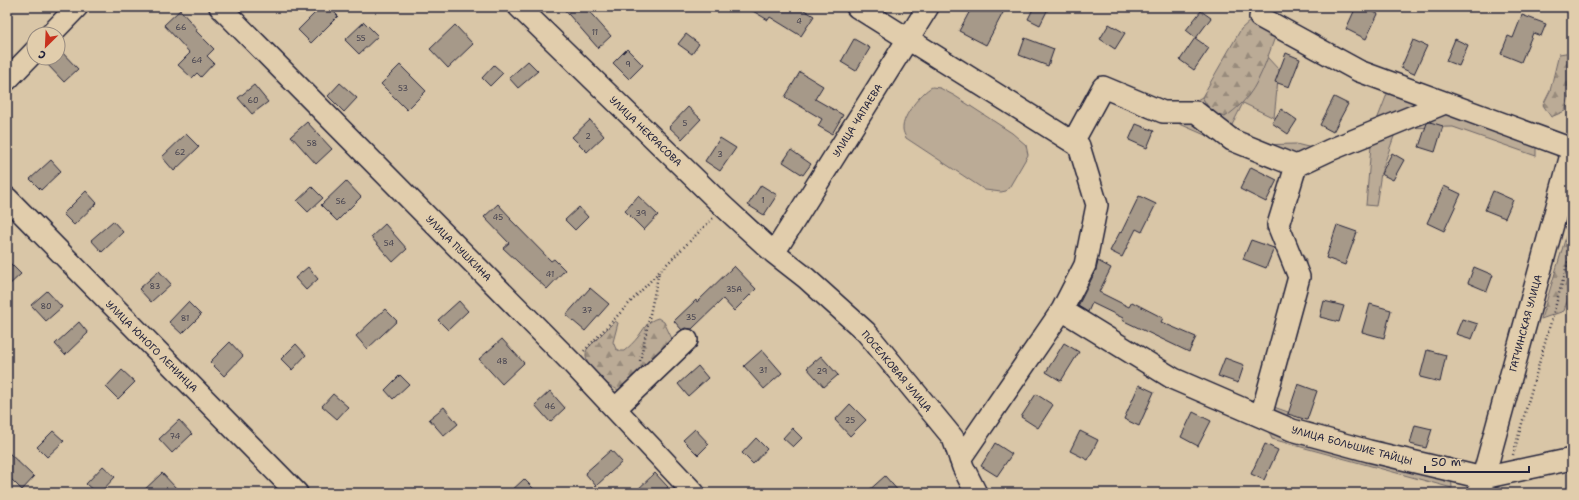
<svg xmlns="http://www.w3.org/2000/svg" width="1579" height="500" font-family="'Shantell Sans',sans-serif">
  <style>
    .grass { fill: #bbab96; stroke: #6e6668 }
    .forest { fill: url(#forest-firs); stroke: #6e6668 }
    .building { fill: #a69989; stroke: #22223b }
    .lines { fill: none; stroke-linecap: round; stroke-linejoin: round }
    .minor-casing { stroke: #22223b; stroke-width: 24 }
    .major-casing { stroke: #22223b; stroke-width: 25 }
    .path { stroke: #22223b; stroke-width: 2.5; stroke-dasharray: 1 3; stroke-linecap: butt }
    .minor { stroke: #e1cdac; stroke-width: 21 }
    .major { stroke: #e1cdac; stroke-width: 22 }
    .labels { text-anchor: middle; stroke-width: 4; stroke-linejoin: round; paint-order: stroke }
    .number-label { font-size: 8px; fill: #43404e }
    .street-label { font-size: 10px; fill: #22223b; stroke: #e1cdac }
  </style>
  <defs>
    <pattern id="forest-firs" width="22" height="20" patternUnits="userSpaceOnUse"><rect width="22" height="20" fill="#bbab96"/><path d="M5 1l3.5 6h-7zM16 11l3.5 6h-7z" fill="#988b7c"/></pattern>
  </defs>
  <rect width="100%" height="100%" fill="#d9c6a7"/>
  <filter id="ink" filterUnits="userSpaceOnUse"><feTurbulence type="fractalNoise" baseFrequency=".025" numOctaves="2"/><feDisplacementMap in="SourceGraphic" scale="8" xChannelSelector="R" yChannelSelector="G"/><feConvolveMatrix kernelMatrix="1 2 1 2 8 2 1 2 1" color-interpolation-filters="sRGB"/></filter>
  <g filter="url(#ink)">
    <path class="grass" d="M1267 57 1279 70 1274 118 1243 103 1228 133 1253 145 1296 144 1316 149 1375 125 1389 89 1341 57 1536 128V156L1453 127 1397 128 1381 173 1376 206 1366 205 1371 146 1330 154 1308 169 1285 223 1288 238 1306 259 1305 296 1271 406 1288 412 1286 420 1419 457 1450 458 1452 488 1272 439 1257 408 1299 279 1280 236 1266 230 1292 173 1118 97 1174 113 1202 97 1212 113 1257 82Z
      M932 87 940 88 955 96 1012 133 1026 145 1028 155 1010 186 1006 191 1001 192 985 190 906 138C905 135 903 132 903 129 902 116 921 93 932 87Z"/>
    <path class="forest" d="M1251 20 1275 37C1267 59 1259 86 1242 103 1237 108 1231 113 1225 117L1212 113 1202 97 1241 29Z
      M1572 52V85L1565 111 1551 117 1543 105 1550 91 1559 54Z
      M1572 217V287L1564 311 1541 319Z
      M658 318 664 322 674 343 624 393C609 386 580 369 587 349L615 321 618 323 613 342 616 349 620 351H624C629 347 634 342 638 337 644 329 647 321 658 318Z"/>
    <path class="building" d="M321 7H329L338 16 311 43 298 30Z
      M562 7H585L611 36 598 48Z
      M746 7H799L814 16 801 36 770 17 768 20Z
      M972 7H1006L986 45 959 31Z
      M1034 7H1049L1040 25 1028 19Z
      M1356 7H1364L1378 14 1366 39 1346 29Z
      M180 10 197 29 196 31 214 49 207 56 214 63 201 77 197 73 192 78 178 65 190 53 164 25Z
      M1201 11 1211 18 1196 38 1186 30Z
      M1522 15 1546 24 1541 36 1533 33 1521 62 1501 54 1508 36 1513 38Z
      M364 22 378 36 359 54 345 40Z
      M1109 24 1125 33 1115 49 1100 39Z
      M455 25 473 44 448 68 430 49Z
      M686 34 699 44 692 54 678 44Z
      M1025 38 1054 49 1048 66 1019 55Z
      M1195 38 1209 48 1194 70 1180 60Z
      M854 39 870 48 856 71 841 62Z
      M1455 39 1468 45 1459 66 1446 61Z
      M1413 40 1427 46 1414 74 1401 68Z
      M58 48 78 69 64 82 46 63 51 58H58Z
      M627 49 643 65 629 79 613 63Z
      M1286 53 1300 59 1289 87 1275 82Z
      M528 61 538 71 518 88 509 78Z
      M400 65 426 91 407 110 381 84Z
      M494 65 503 73 490 86 482 78Z
      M800 72 823 86 815 99 843 115 832 134 818 126 822 119 785 97Z
      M340 83 357 98 344 112 328 96Z
      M254 85 268 102 252 114 238 98Z
      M1334 97 1348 104 1333 132 1320 125Z
      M688 107 701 119 682 139 669 127Z
      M1281 109 1297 120 1288 134 1272 123Z
      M590 120 604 136 587 152 572 137Z
      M307 122 332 149 316 164 291 136Z
      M1430 122 1443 126 1435 152 1419 147 1427 123Z
      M1136 124 1154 131 1147 148 1129 140Z
      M186 134 199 147 174 171 162 157Z
      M720 138 736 148 720 171 705 161Z
      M791 150 811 164 803 175 783 162Z
      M1392 153 1404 160 1393 180 1381 174Z
      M51 160 61 171 41 190 30 179Z
      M1251 167 1277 180 1266 202 1240 189Z
      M346 181 361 197 337 221 321 205Z
      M761 185 777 195 764 215 748 205Z
      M1444 186 1461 194 1444 231 1427 223Z
      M312 187 323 198 308 212 297 201Z
      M86 191 97 203 74 225 63 214Z
      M1493 191 1513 200 1505 218 1485 210Z
      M638 196 658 215 644 230 625 211Z
      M1139 196 1156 204 1142 232 1136 229 1122 257 1110 251 1120 232 1121 233Z
      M498 204 511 218 510 219 551 261 554 259 565 270 547 289 503 248 509 243 484 217Z
      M579 207 588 217 575 230 565 220Z
      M113 221 123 232 102 252 91 240Z
      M385 224 407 249 393 262 371 237Z
      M1337 225 1357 232 1345 265 1326 258Z
      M1251 240 1274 248 1266 268 1243 259Z
      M7 260 21 274 7 287Z
      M1098 261 1111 268 1099 292 1129 307 1132 302 1163 318 1161 322 1196 337 1189 352 1122 320 1123 318 1092 303 1088 312 1078 306 1096 270Z
      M734 266 756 289 734 311 723 299 692 329 685 328 682 330 674 321 696 300 697 302Z
      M308 267 318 279 306 290 295 278Z
      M1474 267 1493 275 1487 291 1468 283Z
      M159 271 171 284 151 302 139 289Z
      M590 288 609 304 585 331 566 315Z
      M47 291 62 307 46 321 31 305Z
      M459 301 468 311 448 330 438 320Z
      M1324 301 1344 306 1339 322 1320 317Z
      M188 302 201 315 182 334 169 322Z
      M1370 304 1391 310 1384 338 1362 332Z
      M385 309 397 321 367 349 356 336Z
      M1462 319 1478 324 1472 339 1456 334Z
      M79 322 88 333 65 355 55 344Z
      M502 339 524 363 502 384 479 359Z
      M230 342 243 356 224 376 210 362Z
      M1064 343 1079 352 1061 381 1046 372Z
      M296 344 306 355 292 370 281 359Z
      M762 350 782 373 764 389 744 366Z
      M1427 350 1446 355 1440 382 1420 377Z
      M821 356 838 375 824 387 807 368Z
      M1225 358 1244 365 1238 383 1218 376Z
      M698 366 708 378 688 396 678 384Z
      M122 370 135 382 118 399 106 387Z
      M400 375 409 384 393 399 385 390Z
      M1298 384 1317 391 1307 420 1288 414Z
      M1139 385 1154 392 1139 426 1124 419Z
      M550 391 565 408 550 422 535 405Z
      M333 394 348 407 337 419 322 406Z
      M1036 394 1053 405 1038 428 1021 417Z
      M850 404 866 420 850 436 835 420Z
      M444 407 458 424 444 436 429 419Z
      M1193 412 1211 421 1198 446 1181 437Z
      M179 420 192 434 172 453 159 439Z
      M1415 425 1432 429 1426 448 1410 444Z
      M792 428 802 438 793 447 783 438Z
      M695 429 709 444 698 455 683 440Z
      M53 431 64 441 47 457 37 447Z
      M1080 431 1098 440 1088 460 1070 451Z
      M756 438 767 449 753 464 742 453Z
      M995 443 1012 454 997 476 981 466Z
      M1265 444 1278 450 1264 480 1251 474Z
      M611 450 622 462 596 486 585 473Z
      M7 451 34 477 22 490 7 475Z
      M103 466 115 477 100 493H96L86 484Z
      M162 473 176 488 170 493H141Z
      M655 473 668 487 663 493H634Z
      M885 476 900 493H866Z
      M524 479 538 493H509Z"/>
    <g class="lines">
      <defs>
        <path id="minor" d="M220 7 572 363 694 493
          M519 7 724 207 774 253 806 278 866 332 953 438 963 467 976 493
          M928 7 908 39 1079 146 1097 205 1085 265 1062 310 960 459
          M1260 17 1359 71 1572 149
          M51 34 77 7
          M7 80 34 52
          M1073 142 1103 87 1163 112H1196L1232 140 1296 166 1330 150 1445 103
          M7 198 297 493
          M774 253 908 39 857 7
          M1062 310 1174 379 1292 430 1369 451 1483 478 1572 459
          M615 409 687 340
          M1261 416 1299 277 1278 225 1296 166"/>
        <path id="major" d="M1479 493 1572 153"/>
      </defs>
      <use href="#minor" class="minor-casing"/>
      <use href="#major" class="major-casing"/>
      <path class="path" d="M584 351 659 272 713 218
        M640 361 659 272
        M1513 455 1572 248"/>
      <use href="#minor" class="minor"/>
      <use href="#major" class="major"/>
    </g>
  </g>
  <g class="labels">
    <g class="number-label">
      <text x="799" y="24">4</text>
      <text x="181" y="30">66</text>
      <text x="595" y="35">11</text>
      <text x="361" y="41">55</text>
      <text x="197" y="63">64</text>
      <text x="628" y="67">9</text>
      <text x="403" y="91">53</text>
      <text x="253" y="103">60</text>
      <text x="685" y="126">5</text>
      <text x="588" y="139">2</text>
      <text x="312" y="146">58</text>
      <text x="180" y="155">62</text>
      <text x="720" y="157">3</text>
      <text x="763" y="203">1</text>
      <text x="341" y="204">56</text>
      <text x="641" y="216">39</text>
      <text x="498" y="220">45</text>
      <text x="389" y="246">54</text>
      <text x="550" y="277">41</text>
      <text x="155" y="289">83</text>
      <text x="734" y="292">35А</text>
      <text x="46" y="309">80</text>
      <text x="587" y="313">37</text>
      <text x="691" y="320">35</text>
      <text x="185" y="321">81</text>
      <text x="502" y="364">48</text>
      <text x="763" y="373">31</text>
      <text x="822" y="374">29</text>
      <text x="550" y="409">46</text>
      <text x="850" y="423">25</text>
      <text x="175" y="439">74</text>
    </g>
    <g class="street-label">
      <text transform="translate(857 120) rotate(-58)" y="4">УЛИЦА ЧАПАЕВА</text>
      <text transform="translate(646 131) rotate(44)" y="4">УЛИЦА НЕКРАСОВА</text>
      <text transform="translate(459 248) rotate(45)" y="4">УЛИЦА ПУШКИНА</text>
      <text transform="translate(1525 323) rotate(-75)" y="4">ГАТЧИНСКАЯ УЛИЦА</text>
      <text transform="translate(152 346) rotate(45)" y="4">УЛИЦА ЮНОГО ЛЕНИНЦА</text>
      <text transform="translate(897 371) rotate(50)" y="4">ПОСЕЛКОВАЯ УЛИЦА</text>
      <text transform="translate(1352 445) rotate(15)" y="4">УЛИЦА БОЛЬШИЕ ТАЙЦЫ</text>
    </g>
  </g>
  <rect width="1579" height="500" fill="none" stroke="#e1cdac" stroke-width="24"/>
  <rect x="12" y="12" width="1555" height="476" fill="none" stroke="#22223b" stroke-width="1.5" filter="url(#ink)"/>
  <g transform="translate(46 46) rotate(204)"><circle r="19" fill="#e1cdac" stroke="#95897f"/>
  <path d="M0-3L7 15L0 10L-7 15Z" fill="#c8321e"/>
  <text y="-6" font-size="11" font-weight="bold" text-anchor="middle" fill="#22223b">С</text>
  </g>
  <path d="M1425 466v6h104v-6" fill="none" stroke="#22223b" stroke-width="2"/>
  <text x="1431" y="466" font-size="12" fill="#22223b" stroke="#e1cdac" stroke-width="3" paint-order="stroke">50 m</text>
</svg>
